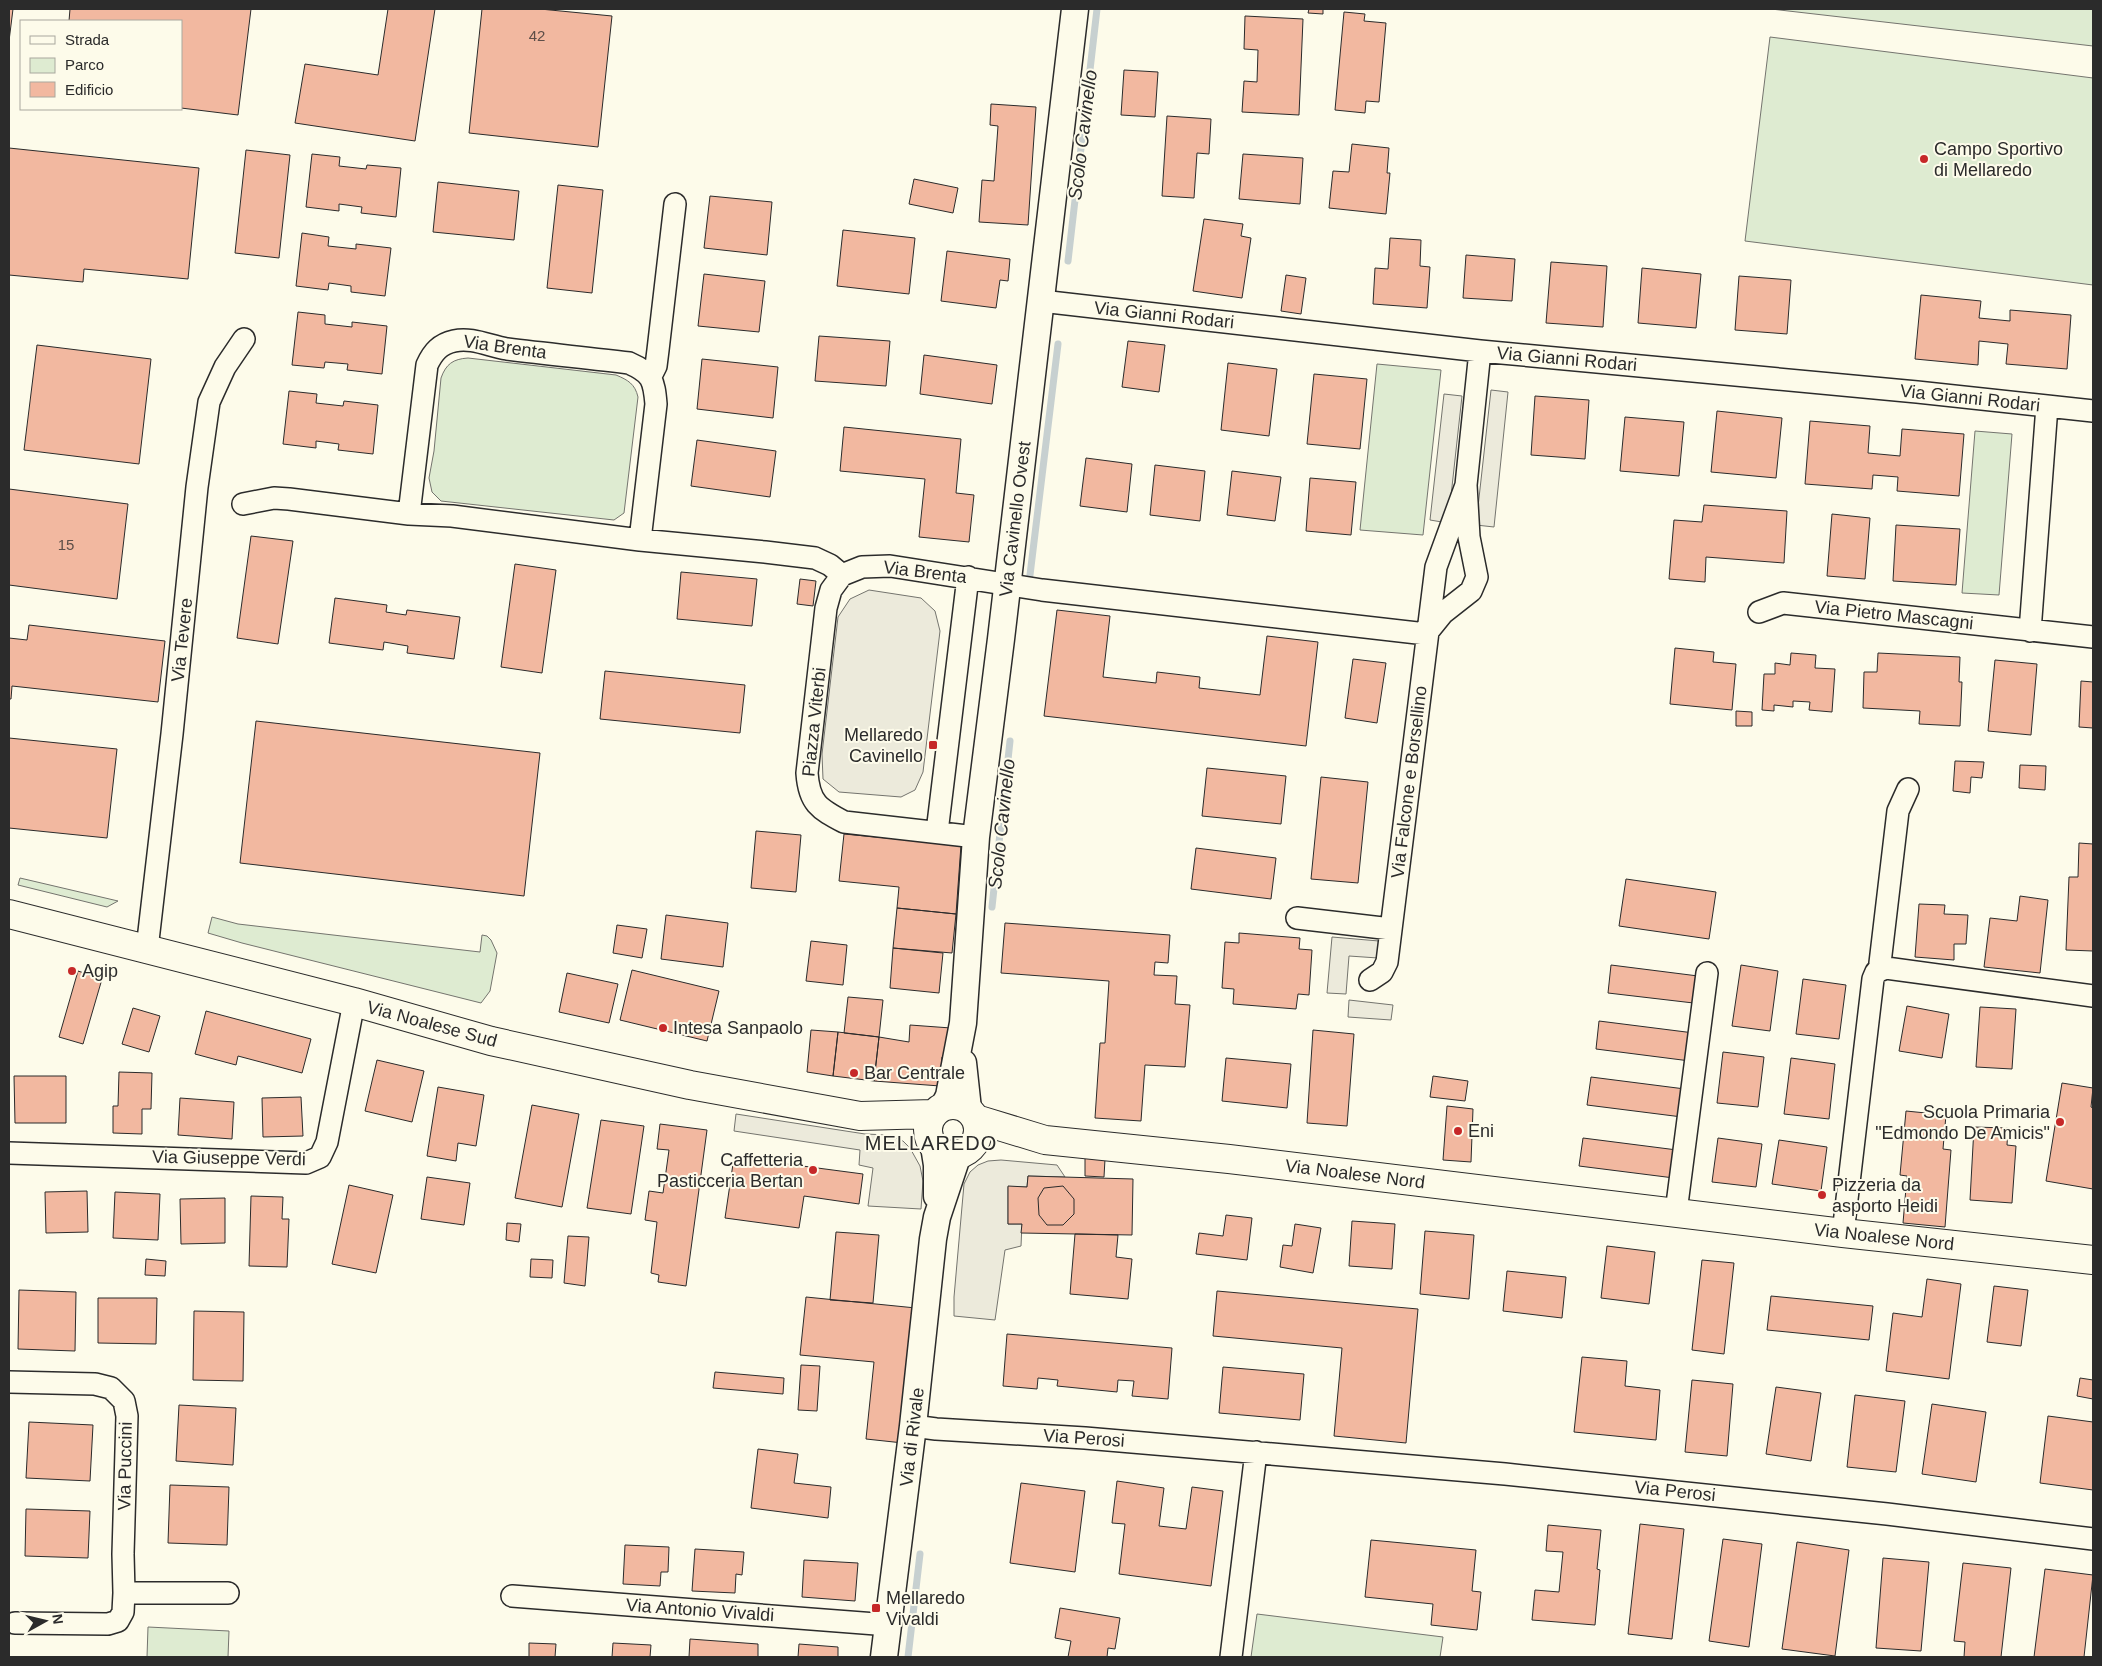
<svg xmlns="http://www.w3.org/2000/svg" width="2102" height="1666" font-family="Arial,sans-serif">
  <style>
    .green { fill: #deebd1; stroke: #74746e }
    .parking { fill: #eceadb; stroke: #74746e }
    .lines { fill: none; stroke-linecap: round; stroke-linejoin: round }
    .stream { stroke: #c7d0d0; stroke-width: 7 }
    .building { fill: #f2b8a0; stroke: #2b2b2b }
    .minor-casing { stroke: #2b2b2b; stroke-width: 24 }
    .tertiary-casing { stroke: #2b2b2b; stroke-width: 29 }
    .primary-casing { stroke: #2b2b2b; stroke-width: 30 }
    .minor { stroke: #fdfbea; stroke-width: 21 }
    .tertiary { stroke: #fdfbea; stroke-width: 26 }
    .primary { stroke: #fdfbea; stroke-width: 28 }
    .poi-dot { fill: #c62828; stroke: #fdfbea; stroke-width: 2 }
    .labels { text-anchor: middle; stroke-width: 4; stroke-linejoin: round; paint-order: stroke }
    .number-label { font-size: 15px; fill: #5d4e48 }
    .poi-label { font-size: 18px; fill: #2b2b2b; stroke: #fdfbea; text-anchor: start }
    .street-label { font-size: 18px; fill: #2b2b2b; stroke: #fdfbea }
    .water-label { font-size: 19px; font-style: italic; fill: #2b2b2b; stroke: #fdfbea }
    .quarter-label { font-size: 20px; letter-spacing: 1px; fill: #2b2b2b; stroke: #fdfbea }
  </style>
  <rect width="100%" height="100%" fill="#fdfbea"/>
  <path class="green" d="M1771 9H2093V46Z
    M1770 37 2093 78V285L1745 241Z
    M468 358 616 375C628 380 635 384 638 397L624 513 614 520 441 501 432 492 429 478 434 451 441 378C446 364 453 359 468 358Z
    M1377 364 1441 370 1423 535 1360 530Z
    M1975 431 2012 434 1999 595 1962 593Z
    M20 878 118 901 107 907 18 885Z
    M212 917 238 924 480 952 482 935 487 936 491 940 497 953 490 991 481 1003 242 943 208 933Z
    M1257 1614 1443 1637 1440 1657H1251Z
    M148 1627 229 1631 228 1657H147Z"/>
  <path class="parking" d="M1491 390 1508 392 1494 527 1476 525Z
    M1444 394 1462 396 1448 523 1430 520Z
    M869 590 921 598 935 611 940 631 923 772 915 790 901 797 839 792 823 779 822 754 838 617 850 599Z
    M1332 937 1379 941 1378 958 1349 956 1346 994 1327 993Z
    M1349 1000 1393 1005 1391 1020 1348 1017Z
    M736 1114 865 1134 888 1135 903 1141 910 1148 920 1166 923 1181 921 1209 868 1206 873 1168 859 1165 860 1150 734 1131Z
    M1001 1160 1057 1165 1065 1177 1028 1176 1027 1187H1008V1224H1022L1021 1246 1005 1250 995 1320 954 1316V1297L964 1184 970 1172 978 1165 988 1161Z"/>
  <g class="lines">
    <path class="stream" d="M1068 261 1097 9
      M1030 575 1058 344
      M992 907 1010 741
      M908 1657 920 1554"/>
  </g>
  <path class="building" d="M9 9H13L9 41Z
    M70 9H251L238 115 181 108V21H69Z
    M388 9H435L415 141 295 123 305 64 378 75Z
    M482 9H540L612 16 598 147 469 133Z
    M1309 9H1323V14L1308 13Z
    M1344 12 1365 14 1364 21 1386 23 1379 102 1366 101 1365 113 1335 110Z
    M1245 16 1303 19 1299 115 1242 112 1244 81 1257 82 1258 50 1244 49Z
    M1124 70 1158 72 1155 117 1121 115Z
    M991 104 1036 107 1028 225 979 222 982 180 994 181 998 126 990 125Z
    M1167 116 1211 119 1209 154 1197 153 1194 198 1162 196Z
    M1352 144 1389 148 1387 173H1390L1386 214 1329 208 1333 171 1349 172Z
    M9 148 199 168 188 279 84 269 83 282 9 275Z
    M246 150 290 155 279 258 235 253Z
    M312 154 340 157 339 166 366 169 367 165 401 168 396 217 361 213 362 207 339 204V211L306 207Z
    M1243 154 1303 158 1300 204 1239 199Z
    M914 179 958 188 953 213 909 204Z
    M438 182 519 191 514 240 433 232Z
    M558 185 603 190 592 293 547 288Z
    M710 196 772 202 767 255 704 248Z
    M1204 219 1243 224 1241 236 1251 238 1242 298 1193 291Z
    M843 230 915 238 909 294 837 286Z
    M302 233 329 237 328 246 356 249V244L391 248 385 296 351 292V286L329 283 328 290 296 286Z
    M1390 238 1421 240 1420 266 1430 267 1427 308 1373 304 1375 268 1388 269Z
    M947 251 1010 259 1008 281 1000 280 996 308 941 301Z
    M1466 255 1515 259 1512 301 1463 298Z
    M1551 262 1607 266 1603 327 1546 323Z
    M1642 268 1701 274 1696 328 1638 323Z
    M704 274 765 281 759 332 698 326Z
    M1286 275 1306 278 1301 314 1281 311Z
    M1739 276 1791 280 1787 334 1735 330Z
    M1921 295 1981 301 1979 318 2010 321V310L2071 315 2067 369 2006 364 2008 344 1979 341 1978 365 1915 359Z
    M298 312 325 315V324L352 327V322L387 326 382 374 347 370 348 364 325 362 324 368 292 365Z
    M819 336 890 341 886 386 815 381Z
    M1128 341 1165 345 1159 392 1122 387Z
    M37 345 151 359 139 464 24 450Z
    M924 355 997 365 992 404 920 394Z
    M702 359 778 367 773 418 697 409Z
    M1228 363 1277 369 1269 436 1221 430Z
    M1314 374 1367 379 1360 449 1307 444Z
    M289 391 317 394 316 403 343 406 344 401 378 405 373 454 338 450 339 444 316 441V448L283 444Z
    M1535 396 1589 400 1585 459 1531 455Z
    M1717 411 1782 418 1776 478 1711 472Z
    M1625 417 1684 422 1679 476 1620 471Z
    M1810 421 1870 426 1868 453 1900 456 1902 429 1964 434 1959 496 1897 491 1898 477 1873 475 1872 489 1805 484Z
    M844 427 961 439 956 493 974 495 969 542 919 537 925 479 840 471Z
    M697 440 776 451 770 497 691 486Z
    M1086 458 1132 464 1127 512 1080 506Z
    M1155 465 1205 471 1200 521 1150 515Z
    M1232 471 1281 477 1275 521 1227 515Z
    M1310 478 1356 482 1351 535 1306 531Z
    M9 489 128 504 117 599 9 585Z
    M1704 505 1787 511 1784 563 1706 557 1705 582 1669 579 1674 520 1702 522Z
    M1832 514 1870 518 1865 579 1827 576Z
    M1896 525 1960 529 1956 585 1893 581Z
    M251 536 293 541 278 644 237 638Z
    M515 564 556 570 542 673 501 667Z
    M681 572 757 579 752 626 677 619Z
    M800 579 816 581 813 606 797 604Z
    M335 598 387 605 386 612 406 615 407 610 460 617 454 659 407 653 408 646 384 642 383 650 329 643Z
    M1057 610 1110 616 1103 677 1156 683 1157 672 1200 677 1199 688 1260 695 1267 636 1318 642 1306 746 1044 716Z
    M29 625 165 641 158 702 12 686 11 699H9V638L27 640Z
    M1675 648 1714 652 1713 662 1736 664 1732 710 1670 704Z
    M1791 653 1816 655 1815 668 1835 669 1832 712 1809 710 1810 702 1793 701V707L1774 705V711L1762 710 1764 674H1775V663L1790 665Z
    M1878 653 1960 657 1959 682H1962L1960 726 1919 724 1920 711 1863 708 1864 672H1877Z
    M1353 659 1386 663 1377 723 1345 718Z
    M1995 660 2037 664 2031 735 1988 731Z
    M605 671 745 685 740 733 600 719Z
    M2081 681 2093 682V728L2079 727Z
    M1736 711 1752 712V726H1736Z
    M256 721 540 753 524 896 240 863Z
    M9 738 117 749 107 838 9 828Z
    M1955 761 1984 762 1982 778 1971 777 1970 793 1953 791Z
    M2020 765 2046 766 2045 790 2019 788Z
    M1207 768 1286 776 1281 824 1202 816Z
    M1321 777 1368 782 1358 883 1311 879Z
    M756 831 801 835 796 892 751 888Z
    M844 834 961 845 956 914 897 908 899 887 839 881Z
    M2079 843 2093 844V951L2066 950 2069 877H2078Z
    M1196 848 1276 858 1271 899 1191 889Z
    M1626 879 1716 892 1709 939 1619 926Z
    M2020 896 2048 900 2040 973 1984 967 1990 918 2017 921Z
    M1919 904 1945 905 1944 914 1968 915 1966 944H1954V960L1915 957Z
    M897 908 956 914 952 953 893 948Z
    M666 915 728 923 723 967 661 959Z
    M1005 923 1170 935 1168 963 1155 962 1154 975 1177 976 1175 1004 1190 1005 1185 1067 1145 1065 1141 1121 1095 1118 1100 1043H1105L1109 981 1001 973Z
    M617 925 647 929 642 958 613 953Z
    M1239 933 1300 938 1299 949 1312 950 1309 995 1298 994 1296 1009 1233 1004 1234 989 1222 988 1225 942 1239 943Z
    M811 941 847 945 843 985 806 981Z
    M893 948 943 953 939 993 890 988Z
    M1611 965 1706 977 1702 1004 1608 993Z
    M1741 965 1778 971 1770 1031 1732 1026Z
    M632 970 719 991 707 1041 620 1020Z
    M78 971 102 979 83 1044 59 1037Z
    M567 973 618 984 609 1023 559 1012Z
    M1803 979 1846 985 1839 1039 1796 1034Z
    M848 997 883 1000 879 1037 844 1033Z
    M1907 1006 1949 1014 1942 1058 1899 1051Z
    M1980 1007 2016 1009 2012 1069 1976 1067Z
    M133 1008 160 1016 149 1052 122 1044Z
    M206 1011 311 1039 302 1073 238 1056 236 1065 195 1054Z
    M1599 1021 1694 1033 1690 1061 1596 1049Z
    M910 1025 951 1028 948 1057H942L940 1086 874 1081 879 1037 909 1042Z
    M811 1030 838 1032 833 1076 807 1072Z
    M1313 1030 1354 1034 1347 1126 1307 1123Z
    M838 1032 879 1037 874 1081 833 1076Z
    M1723 1052 1764 1057 1758 1107 1717 1103Z
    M1226 1058 1291 1064 1287 1108 1222 1101Z
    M1791 1058 1835 1064 1829 1119 1784 1114Z
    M377 1060 424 1071 412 1122 365 1111Z
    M119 1072 152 1073 151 1109H142V1134L113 1133V1106H118Z
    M14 1076H66V1123H15Z
    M1433 1076 1468 1081 1465 1101 1430 1097Z
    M1591 1077 1685 1089 1682 1117 1587 1105Z
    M2062 1083 2093 1088 2091 1107 2093 1108V1189L2046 1181Z
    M438 1087 484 1095 476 1146 458 1143 456 1161 427 1156Z
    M301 1097 303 1136 263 1137 262 1098Z
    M180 1098 234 1102 232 1139 178 1135Z
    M532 1105 579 1114 562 1207 515 1198Z
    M1447 1106 1473 1109 1471 1162 1443 1160Z
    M1906 1111 1946 1115 1943 1149 1951 1150 1945 1227 1903 1223 1907 1176 1900 1175Z
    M601 1120 644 1126 631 1214 587 1208Z
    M660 1124 707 1130 686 1286 658 1282 659 1275 651 1273 657 1222 645 1220 649 1191 663 1193 669 1150 657 1149Z
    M1974 1127 2008 1128 2007 1145 2016 1146 2012 1203 1970 1200Z
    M1583 1138 1677 1150 1674 1178 1579 1166Z
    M1718 1138 1762 1144 1756 1187 1712 1182Z
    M1779 1140 1827 1147 1821 1191 1772 1184Z
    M734 1157 863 1174 859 1204 804 1196 799 1228 725 1218Z
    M1085 1158 1105 1159 1104 1177 1085 1176Z
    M1028 1176 1133 1179 1132 1235 1021 1233 1022 1224H1008V1186L1027 1187Z
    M427 1177 470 1183 464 1225 421 1219Z
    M349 1185 393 1195 376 1273 332 1264Z
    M1063 1186 1074 1199V1214L1063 1225H1047L1039 1215 1038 1198 1044 1188Z
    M87 1191 88 1232 46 1233 45 1192Z
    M115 1192 160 1194 158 1240 113 1238Z
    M251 1196 283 1197 282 1219H289L287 1267 249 1266Z
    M225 1198V1243L181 1244 180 1199Z
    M1226 1215 1252 1218 1247 1260 1196 1254 1199 1233 1223 1236Z
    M1352 1221 1395 1224 1392 1269 1349 1266Z
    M507 1223 521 1224 519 1242 506 1240Z
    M1295 1224 1321 1228 1313 1273 1280 1267 1283 1245 1292 1246Z
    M1425 1231 1474 1235 1469 1299 1420 1294Z
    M836 1232 879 1235 873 1303 830 1300Z
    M1075 1234 1118 1235 1116 1257 1132 1259 1128 1299 1070 1294Z
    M568 1236 589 1237 585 1286 564 1283Z
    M1607 1246 1655 1252 1649 1304 1601 1298Z
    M146 1259 166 1261 165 1276 145 1275Z
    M531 1259 553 1260 552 1278 530 1277Z
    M1702 1260 1734 1263 1724 1354 1692 1350Z
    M1507 1271 1566 1277 1562 1318 1503 1311Z
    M1927 1279 1961 1284 1949 1379 1886 1371 1893 1313 1922 1317Z
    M1994 1286 2028 1290 2021 1346 1987 1342Z
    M19 1290 76 1292 75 1351 18 1349Z
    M1217 1291 1418 1309 1406 1443 1334 1436 1342 1348 1213 1336Z
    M1771 1296 1873 1306 1869 1340 1767 1330Z
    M806 1297 916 1308 903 1443 866 1439 874 1362 800 1355Z
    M98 1298H157L156 1344 98 1343Z
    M194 1311 244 1312 243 1381 193 1380Z
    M1007 1334 1172 1348 1168 1399 1132 1396 1134 1381 1118 1380 1117 1392 1057 1386 1058 1380 1038 1378 1037 1389 1003 1386Z
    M1582 1357 1627 1361 1625 1386 1660 1390 1656 1440 1574 1432Z
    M801 1365 820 1366 817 1411 798 1410Z
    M1223 1367 1304 1374 1300 1420 1219 1413Z
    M715 1372 784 1378 783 1394 713 1388Z
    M2080 1378 2093 1380V1399L2077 1396Z
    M1692 1380 1733 1384 1727 1456 1685 1452Z
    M1776 1387 1821 1393 1811 1461 1766 1454Z
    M1855 1395 1905 1401 1896 1472 1847 1467Z
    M1932 1404 1986 1412 1976 1482 1922 1474Z
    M179 1405 236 1408 233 1465 176 1461Z
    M2048 1416 2093 1422V1490L2040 1483Z
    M29 1422 93 1425 90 1481 26 1478Z
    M758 1449 798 1454 794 1483 831 1487 828 1518 751 1508Z
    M1117 1481 1164 1488 1159 1526 1186 1529 1192 1487 1223 1491 1211 1586 1119 1574 1125 1524 1112 1523Z
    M1021 1483 1085 1491 1075 1572 1010 1563Z
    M170 1485 229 1487 227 1545 168 1543Z
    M26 1509 90 1511 88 1558 25 1556Z
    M1640 1524 1684 1529 1672 1639 1628 1634Z
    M1548 1525 1601 1530 1597 1569 1600 1570 1595 1625 1532 1620 1535 1590 1559 1592 1563 1552 1546 1551Z
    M1723 1539 1762 1544 1749 1647 1709 1641Z
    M1371 1540 1476 1550 1472 1591 1481 1592 1477 1630 1431 1625 1433 1604 1365 1597Z
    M1797 1542 1849 1550 1835 1656 1782 1649Z
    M625 1545 669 1547 668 1572H661L660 1586 623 1584Z
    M695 1549 744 1552 742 1575 736 1574 735 1593 692 1591Z
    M1883 1558 1929 1562 1921 1651 1876 1648Z
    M804 1560 858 1563 855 1601 802 1597Z
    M1963 1563 2011 1568 2001 1657H1964L1965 1642 1954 1641Z
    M2045 1569 2093 1575 2084 1657H2034Z
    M1060 1608 1120 1618 1115 1649 1108 1648 1107 1657H1068L1071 1641 1055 1638Z
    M690 1639 758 1644V1657H689Z
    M529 1643 556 1644 555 1657H529Z
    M613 1643 651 1645 650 1657H612Z
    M799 1644 838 1647V1657H798Z"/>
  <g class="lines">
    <defs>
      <path id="minor" d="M1041 301 1480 351 1917 392 2093 411
        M651 376 656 366 658 350 675 204
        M243 504 274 498 289 499 409 514 452 516 640 540 765 552 815 558 830 565 842 575 862 567 890 566 1042 590 1426 634
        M409 514 427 365C433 352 440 344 454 341 472 337 489 346 507 349 547 354 588 358 629 363 652 373 654 380 656 404L640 540
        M842 575 831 590 826 608 807 773C809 803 819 809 844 822L976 837
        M1759 612 1783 603 2093 637
        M2030 631 2047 406
        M1426 634 1443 613 1471 591 1477 577 1469 537 1466 485 1480 351
        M937 832 968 577
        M1297 918 1391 929
        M147 949 172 734 197 487 209 402 225 367 244 339
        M1881 968 1880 963 1898 811 1908 789
        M1370 980 1382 972 1387 962 1436 567 1466 485
        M9 1153 306 1163 320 1157 327 1142 354 1002
        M1676 1212 1707 973
        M1843 1233 1873 979 1876 972 1886 968 2093 996
        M9 1382 95 1384 111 1388 124 1401 127 1416 123 1554 124 1593H228
        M913 1426 936 1429 1085 1438 1505 1474 1887 1514 2093 1539
        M512 1596 889 1625
        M15 1623 108 1624 118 1621 123 1612 124 1593
        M1231 1657 1256 1452"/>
      <path id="tertiary" d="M963 1063 968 1109
        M944 1106 949 1096 963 1023 976 837 1001 639 1075 9
        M934 1146 937 1165V1196
        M884 1657 913 1426 933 1239 937 1217 958 1154"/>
      <path id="primary" d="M9 914 354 1002 491 1041 690 1085 860 1116 933 1114
        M928 1130a25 25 0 1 1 50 0a25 25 0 1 1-50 0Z
        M976 1119 1045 1140 1229 1159 1843 1233 2093 1260"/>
    </defs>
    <use href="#minor" class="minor-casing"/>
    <use href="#tertiary" class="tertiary-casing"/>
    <use href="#primary" class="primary-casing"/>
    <use href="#minor" class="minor"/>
    <use href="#tertiary" class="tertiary"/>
    <use href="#primary" class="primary"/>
  </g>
  <g class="poi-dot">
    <circle cx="1924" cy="159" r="5"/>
    <rect x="928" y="740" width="10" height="10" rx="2.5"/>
    <circle cx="72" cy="971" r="5"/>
    <circle cx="663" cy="1028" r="5"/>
    <circle cx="854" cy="1073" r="5"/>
    <circle cx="2060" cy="1122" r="5"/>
    <circle cx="1458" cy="1131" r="5"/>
    <circle cx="813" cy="1170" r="5"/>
    <circle cx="1822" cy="1195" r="5"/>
    <rect x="871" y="1603" width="10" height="10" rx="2.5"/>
  </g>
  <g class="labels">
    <g class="number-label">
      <text x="537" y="41">42</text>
      <text x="66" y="550">15</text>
    </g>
    <g class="poi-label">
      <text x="1934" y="155">Campo Sportivo<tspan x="1934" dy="21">di Mellaredo</tspan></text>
      <text x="923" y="741" text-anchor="end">Mellaredo<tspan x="923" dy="21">Cavinello</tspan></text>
      <text x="82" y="977">Agip</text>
      <text x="673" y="1034">Intesa Sanpaolo</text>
      <text x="864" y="1079">Bar Centrale</text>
      <text x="2050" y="1118" text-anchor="end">Scuola Primaria<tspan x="2050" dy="21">"Edmondo De Amicis"</tspan></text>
      <text x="1468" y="1137">Eni</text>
      <text x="803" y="1166" text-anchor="end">Caffetteria<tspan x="803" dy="21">Pasticceria Bertan</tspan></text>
      <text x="1832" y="1191">Pizzeria da<tspan x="1832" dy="21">asporto Heidi</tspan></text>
      <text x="886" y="1604">Mellaredo<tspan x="886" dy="21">Vivaldi</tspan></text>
    </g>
    <g class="street-label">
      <text transform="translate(1164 315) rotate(6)" y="6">Via Gianni Rodari</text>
      <text transform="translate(505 347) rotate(8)" y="6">Via Brenta</text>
      <text transform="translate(1567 359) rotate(5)" y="6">Via Gianni Rodari</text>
      <text transform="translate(1970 398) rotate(6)" y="6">Via Gianni Rodari</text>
      <text transform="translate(1015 519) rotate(-83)" y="6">Via Cavinello Ovest</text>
      <text transform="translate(925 572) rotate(7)" y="6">Via Brenta</text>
      <text transform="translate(1894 615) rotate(6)" y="6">Via Pietro Mascagni</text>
      <text transform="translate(182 640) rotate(-84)" y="6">Via Tevere</text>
      <text transform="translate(814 722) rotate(-84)" y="6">Piazza Viterbi</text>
      <text transform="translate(1409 782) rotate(-83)" y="6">Via Falcone e Borsellino</text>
      <text transform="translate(432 1024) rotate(15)" y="6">Via Noalese Sud</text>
      <text transform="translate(229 1158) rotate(1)" y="6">Via Giuseppe Verdi</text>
      <text transform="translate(1355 1174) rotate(7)" y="6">Via Noalese Nord</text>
      <text transform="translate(1884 1237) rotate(6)" y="6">Via Noalese Nord</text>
      <text transform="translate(912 1437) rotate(-83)" y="6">Via di Rivale</text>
      <text transform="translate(1084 1438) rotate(4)" y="6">Via Perosi</text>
      <text transform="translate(125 1466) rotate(-89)" y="6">Via Puccini</text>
      <text transform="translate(1675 1491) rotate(6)" y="6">Via Perosi</text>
      <text transform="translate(700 1610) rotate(4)" y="6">Via Antonio Vivaldi</text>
    </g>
    <g class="water-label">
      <text transform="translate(1082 135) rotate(-83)" y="7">Scolo Cavinello</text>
      <text transform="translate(1001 824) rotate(-84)" y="7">Scolo Cavinello</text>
    </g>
    <g class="quarter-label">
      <text x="931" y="1150">MELLAREDO</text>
    </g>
  </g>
  <rect width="2102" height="1666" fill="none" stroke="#2b2b2b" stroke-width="20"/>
  <rect x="20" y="20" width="162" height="90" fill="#fdfbea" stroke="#a9a89e"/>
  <rect x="30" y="36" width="25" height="8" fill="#fdfbea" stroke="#a9a89e"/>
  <text x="65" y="45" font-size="15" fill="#2b2b2b">Strada</text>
  <rect x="30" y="58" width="25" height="15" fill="#deebd1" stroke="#a9a89e"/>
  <text x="65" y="70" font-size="15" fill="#2b2b2b">Parco</text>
  <rect x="30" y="82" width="25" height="15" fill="#f2b8a0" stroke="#a9a89e"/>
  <text x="65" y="95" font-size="15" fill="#2b2b2b">Edificio</text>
  <g transform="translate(45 1621) rotate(82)" stroke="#fdfbea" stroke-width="4" paint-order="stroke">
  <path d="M0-4L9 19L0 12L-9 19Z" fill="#2b2b2b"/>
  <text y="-8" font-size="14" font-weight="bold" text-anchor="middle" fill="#2b2b2b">N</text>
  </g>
</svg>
